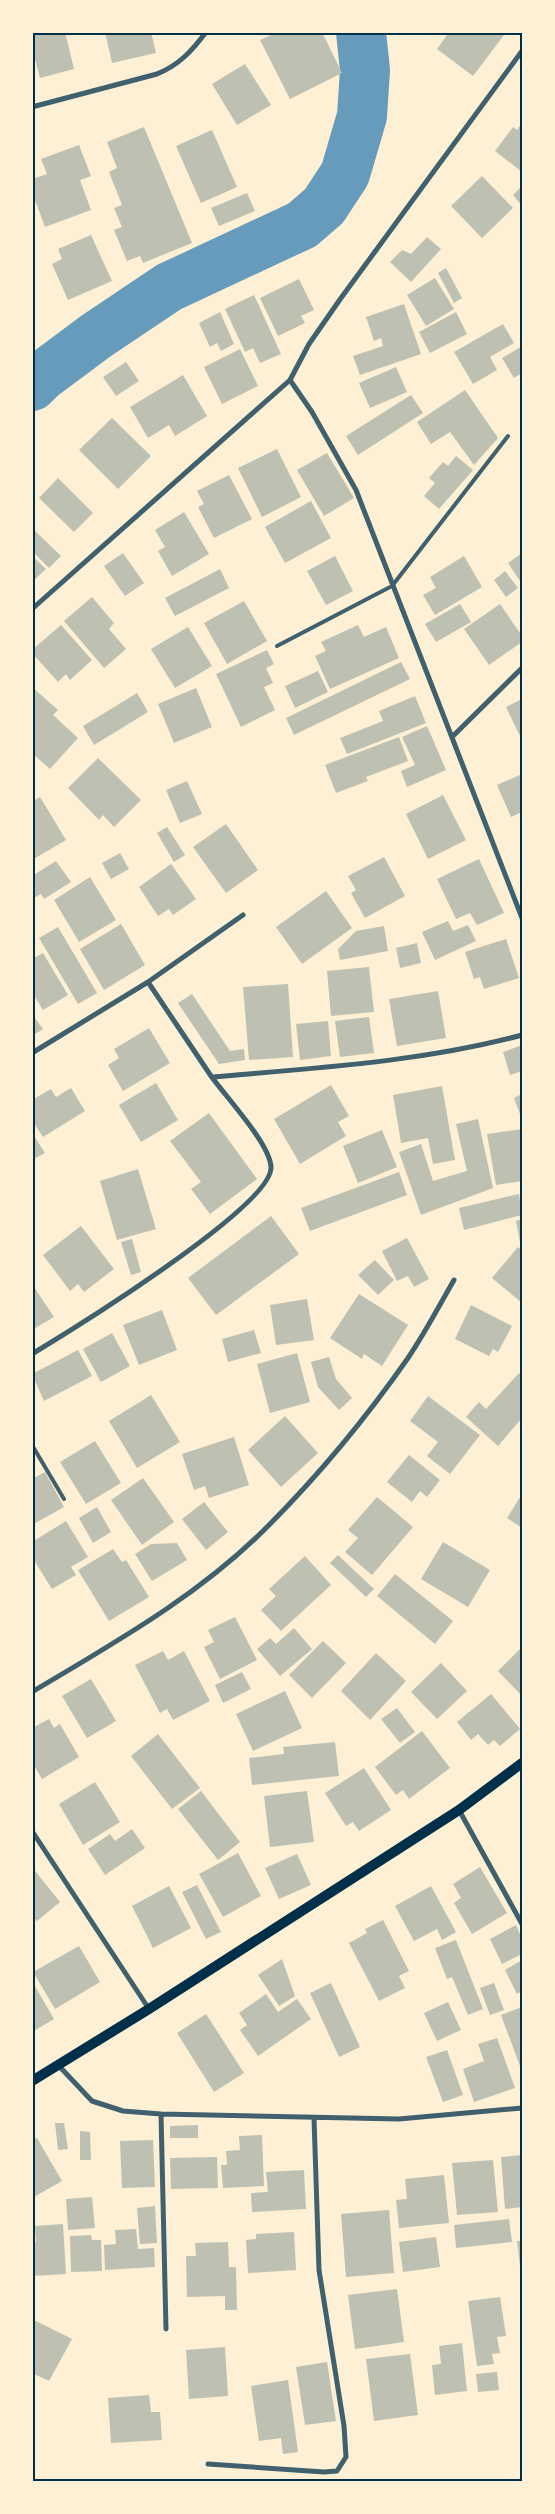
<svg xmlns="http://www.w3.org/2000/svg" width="555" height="2514" font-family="Rubik,sans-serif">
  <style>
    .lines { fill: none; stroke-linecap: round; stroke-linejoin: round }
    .river { stroke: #669bbc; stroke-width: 50 }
    .building { fill: #bec0b2 }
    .service { stroke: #3f606c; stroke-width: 4 }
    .minor { stroke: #3f606c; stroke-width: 5 }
    .secondary { stroke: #003049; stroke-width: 10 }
    .neatline { fill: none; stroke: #003049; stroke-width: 2 }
  </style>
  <rect width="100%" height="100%" fill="#fdf0d5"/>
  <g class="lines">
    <path class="river" d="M32 386 41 377 96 336 169 287 302 225 324 206 345 174 362 116 365 70 361 32"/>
  </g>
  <path class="building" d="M32 32H65L74 69 40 78 32 48Z
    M105 32H151L156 53 112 63Z
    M270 32H322L342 73 290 99 260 40 271 35Z
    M449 32H501L504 35 473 76 437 49Z
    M245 64 271 105 237 125 212 84Z
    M522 122V172L495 151 513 127 517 130Z
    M144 127 192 243 143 263 140 256 127 261 114 230 122 227 114 208 122 205 109 172 117 168 107 142Z
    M212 130 237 187 201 203 176 146Z
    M79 145 91 176 80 180 91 210 45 227 32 192V179L47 174 41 159Z
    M482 176 513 208 482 238 451 206Z
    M522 186V206L513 195Z
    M247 193 255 211 219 226 211 208Z
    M91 235 112 281 68 300 52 264 62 259 58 249Z
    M427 237 441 249 411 282 390 262 402 250 411 254Z
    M446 268 462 298 454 303 438 273Z
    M435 278 454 309 426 326 407 295Z
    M299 279 314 310 301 316 305 323 278 336 260 298Z
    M254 295 281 354 260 363 253 348 245 352 225 309Z
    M404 304 421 354 360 375 353 356 383 346 381 338 374 341 366 317Z
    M220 312 234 344 221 351 217 343 210 347 199 323Z
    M456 312 467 334 430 353 419 332Z
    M503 324 514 343 490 357 497 370 473 384 454 352Z
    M522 346V373L514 378 502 358Z
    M240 349 258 386 222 404 204 367Z
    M126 362 139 381 116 396 103 377Z
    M396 367 407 392 370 408 359 383Z
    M183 375 207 416 175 436 169 425 148 438 130 407Z
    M465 390 498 438 474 465 450 432 431 444 417 422Z
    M411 395 423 413 358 455 346 436Z
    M112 418 151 456 118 489 79 450Z
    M277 449 301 497 262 517 238 468Z
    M327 453 354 498 324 516 297 470Z
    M456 456 473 470 439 509 424 496 435 483 429 478 443 462 448 466Z
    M229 475 252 519 214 538 198 507 204 504 197 491Z
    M58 478 93 513 74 532 39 498Z
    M311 501 331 538 285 563 265 527Z
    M184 512 209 554 172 576 158 551 165 547 155 530Z
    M32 528 61 556 49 568 32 551Z
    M123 553 144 583 125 596 104 566Z
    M522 553V584L508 563Z
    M32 556 46 569 32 582Z
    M335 556 353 591 326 605 307 571Z
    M464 556 482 587 435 615 423 595 436 588 430 577Z
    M220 569 229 588 175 616 165 598Z
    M505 571 518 588 506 597 494 580Z
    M92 597 114 623 109 629 126 649 104 668 64 621Z
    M244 601 267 641 227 664 204 623Z
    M460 604 471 622 436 642 425 624Z
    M500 604 522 636V642L489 665 464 629Z
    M61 625 92 660 70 680 66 674 58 682 32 653V650Z
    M358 625 364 637 386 627 399 658 330 689 315 656 326 651 321 642Z
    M188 627 212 666 175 688 151 649Z
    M267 650 274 664 266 668 273 683 264 687 275 710 241 727 216 674Z
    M401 662 410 679 294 735 286 718Z
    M318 671 328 692 295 708 285 686Z
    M32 687 58 710 53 715 78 738 50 769 32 753Z
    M196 688 212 727 174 743 158 704Z
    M137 693 148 712 94 745 83 726Z
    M415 696 426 723 347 754 340 738 383 721 379 711Z
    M522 699V740L506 707Z
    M427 726 446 770 407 787 401 771 415 765 402 737Z
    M399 737 408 761 366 777 368 781 336 793 325 765Z
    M98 758 141 800 114 827 103 815 99 820 68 788Z
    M522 774V812L511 817 497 785Z
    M187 781 202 814 180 823 166 790Z
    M443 795 466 840 428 859 406 814Z
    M40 797 66 840 32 860V802Z
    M226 824 258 870 226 893 193 847Z
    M167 827 185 855 174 862 157 833Z
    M120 853 129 869 111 879 102 863Z
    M384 857 405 896 365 918 351 893 356 890 348 876Z
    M479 859 504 913 477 925 470 913 456 919 437 879Z
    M56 861 71 882 44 899 41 894 32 899V876Z
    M171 864 196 899 173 915 169 909 158 916 139 887Z
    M90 877 116 920 79 942 54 900Z
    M326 891 352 928 302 964 276 927Z
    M448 921 453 931 468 925 476 941 435 960 422 932Z
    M121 924 145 965 104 990 80 949Z
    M384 926 388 951 340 960 338 949 356 931Z
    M58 927 97 993 78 1004 39 938Z
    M506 939 519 978 484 989 480 977 474 979 465 952Z
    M417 943 421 963 400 968 396 948Z
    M43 953 68 995 43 1010 32 992V959Z
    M369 967 374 1012 331 1016 327 971Z
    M288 984 293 1057 249 1060 243 987Z
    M438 991 446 1038 397 1046 389 999Z
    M192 994 230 1051 244 1049 245 1060 219 1064 178 1003Z
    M32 1014 43 1029 32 1036Z
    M369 1017 374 1053 340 1057 335 1021Z
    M328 1021 331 1056 300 1060 296 1024Z
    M149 1028 170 1063 123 1091 108 1065 119 1058 114 1049Z
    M522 1045V1071L510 1075 503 1052Z
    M156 1083 178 1120 141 1142 119 1105Z
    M331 1085 349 1116 338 1122 346 1136 300 1164 274 1119Z
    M442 1086 455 1160 433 1164 428 1138 401 1143 393 1095Z
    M71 1088 85 1111 43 1137 32 1120V1100L51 1089 56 1097Z
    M522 1094V1113L520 1114 514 1098Z
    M209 1113 257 1179 210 1214 191 1189 201 1182 170 1141Z
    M478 1119 493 1188 421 1215 399 1152 421 1144 433 1181 467 1171 456 1124Z
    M522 1129V1181L496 1185 487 1134Z
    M382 1130 397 1167 358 1183 343 1146Z
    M32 1133 45 1153 32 1160Z
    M138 1169 156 1229 117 1240 100 1181Z
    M399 1172 407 1195 310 1231 301 1208Z
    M519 1194 522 1215 464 1230 459 1208Z
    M271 1216 299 1254 216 1315 188 1278Z
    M522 1219V1241L520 1242 516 1221Z
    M81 1226 114 1269 84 1292 78 1284 70 1291 43 1255Z
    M407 1238 429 1279 414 1287 408 1276 397 1281 382 1251Z
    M132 1239 141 1272 131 1275 121 1242Z
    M518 1247 522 1250V1303L492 1278Z
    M375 1260 394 1280 378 1295 358 1275Z
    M32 1284 54 1317 32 1330Z
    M359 1294 408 1325 382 1366 364 1354 362 1359 330 1338Z
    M307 1299 314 1340 276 1345 270 1305Z
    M471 1305 512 1326 498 1352 493 1349 489 1356 455 1339Z
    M162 1310 177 1350 139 1365 123 1325Z
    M254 1330 261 1353 228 1362 222 1339Z
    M112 1333 130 1366 101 1382 83 1349Z
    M78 1350 92 1376 44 1401 32 1374Z
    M297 1353 310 1402 270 1413 257 1364Z
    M329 1357 336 1379 352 1398 339 1410 318 1387 311 1362Z
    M519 1373 522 1377V1418L498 1446 466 1417 479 1402 486 1409Z
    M151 1395 180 1442 137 1468 109 1421Z
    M428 1396 480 1435 450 1474 427 1456 438 1442 410 1421Z
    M285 1416 318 1453 281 1487 248 1450Z
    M234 1437 249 1485 209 1498 205 1486 194 1490 182 1454Z
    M95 1441 121 1483 86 1504 60 1462Z
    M409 1455 440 1480 427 1497 420 1491 412 1502 387 1482Z
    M45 1472 64 1507 32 1525V1479Z
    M143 1478 174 1522 142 1545 111 1500Z
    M522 1494V1528L507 1518Z
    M377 1497 413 1527 372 1575 345 1552 358 1538 348 1530Z
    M204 1502 228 1532 206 1550 182 1519Z
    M97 1507 111 1532 93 1543 79 1518Z
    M66 1521 88 1557 71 1567 76 1575 52 1589 32 1557V1542Z
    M443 1542 490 1570 468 1607 421 1579Z
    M177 1543 187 1560 152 1581 135 1554 151 1544Z
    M113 1549 122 1562 126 1560 149 1597 109 1621 78 1570Z
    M338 1555 374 1589 366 1597 330 1563Z
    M305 1556 331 1585 281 1631 261 1610 276 1596 269 1589Z
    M395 1574 453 1621 435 1644 377 1596Z
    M235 1617 257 1660 220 1679 204 1647 214 1642 208 1630Z
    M294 1628 312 1649 280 1676 257 1649 270 1638 276 1644Z
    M323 1641 346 1663 312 1698 289 1675Z
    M522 1647V1696L498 1671Z
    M163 1651 168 1660 184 1651 210 1701 173 1720 167 1709 160 1713 135 1665Z
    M376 1653 406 1681 370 1720 341 1691Z
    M441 1663 467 1691 437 1719 411 1692Z
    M242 1672 251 1689 223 1703 215 1685Z
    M91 1679 116 1721 87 1738 62 1696Z
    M285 1691 302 1728 253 1751 236 1714Z
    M491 1694 520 1729 500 1746 494 1740 488 1745 478 1734 471 1740 457 1722Z
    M397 1708 415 1732 400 1743 381 1719Z
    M49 1719 54 1728 60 1724 79 1757 42 1779 32 1762V1728Z
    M422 1731 450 1768 409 1799 403 1790 396 1795 375 1767Z
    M158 1734 200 1788 172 1809 131 1756Z
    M335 1742 339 1776 252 1785 249 1758 284 1754 283 1747Z
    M364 1768 391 1810 359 1831 353 1822 346 1826 325 1793Z
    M95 1782 120 1822 83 1845 59 1804Z
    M201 1791 240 1842 218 1860 178 1809Z
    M307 1791 314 1842 270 1847 264 1796Z
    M132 1829 145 1848 105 1875 88 1849 110 1834 115 1841Z
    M238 1853 261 1896 223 1917 199 1874Z
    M297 1854 311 1885 279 1899 265 1868Z
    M32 1867 60 1902 37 1921 32 1916Z
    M480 1867 507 1913 472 1934 454 1903 461 1898 453 1884Z
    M197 1885 221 1932 206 1939 182 1892Z
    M169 1886 191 1928 153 1948 132 1906Z
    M431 1886 456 1932 442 1940 437 1929 414 1941 395 1906Z
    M383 1920 409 1971 399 1976 405 1988 379 2001 349 1943 367 1933 365 1929Z
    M516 1925 522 1939V1954L502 1964 490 1939Z
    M456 1940 483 2009 468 2015 452 1977 447 1979 435 1948Z
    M79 1946 100 1982 55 2009 33 1972Z
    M282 1959 295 1996 279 2006 258 1975Z
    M522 1960V1991L517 1994 505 1970Z
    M32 1981 54 2019 32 2032Z
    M331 1983 360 2047 339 2057 310 1993Z
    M494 1983 504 2010 490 2015 480 1988Z
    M266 1994 278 2012 297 1999 311 2019 258 2056 240 2030 247 2025 239 2013Z
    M448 2002 461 2030 437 2041 424 2013Z
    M522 2007V2065L520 2066 501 2015Z
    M206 2014 244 2073 214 2092 177 2033Z
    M497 2038 515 2088 474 2102 463 2069 484 2061 478 2044Z
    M447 2050 463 2095 443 2102 426 2057Z
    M55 2123H64L68 2149 58 2150Z
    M198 2125V2138H170V2126Z
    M80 2131 90 2132 91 2160H80Z
    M262 2135 264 2186 223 2188 221 2165H227L226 2151 240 2150 239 2136Z
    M37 2138 62 2181 32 2198V2140Z
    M153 2140 155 2187 122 2188 120 2141Z
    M522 2155V2207L505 2209 501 2157Z
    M217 2157 218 2188 171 2189 170 2158Z
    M493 2160 498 2212 457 2215 452 2163Z
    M304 2170 306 2209 252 2212 251 2193 268 2192 266 2172Z
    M444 2175 449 2223 399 2228 396 2200 407 2199 405 2179Z
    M92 2197 95 2228 68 2230 66 2199Z
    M155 2206 157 2243 140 2244 137 2208Z
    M389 2210 394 2273 346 2277 341 2214Z
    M509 2219 512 2242 456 2248 454 2225Z
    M63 2224 66 2274 32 2276V2243L36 2242 35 2226Z
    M136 2229 138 2249 154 2248 155 2267 105 2270 104 2245 116 2244 115 2230Z
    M294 2232 296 2270 248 2273 246 2240 256 2239V2234Z
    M91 2235 92 2240H101L102 2271 71 2272 70 2236Z
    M436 2237 440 2267 403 2272 399 2242Z
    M517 2241H522V2274H521Z
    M228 2242 229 2267H236L237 2310H225V2296L187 2297 186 2256H196L195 2243Z
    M397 2289 404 2342 355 2349 348 2295Z
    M500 2297 506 2336 497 2337 500 2353 492 2354 494 2364 477 2366 468 2301Z
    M32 2319 72 2339 49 2381 32 2373Z
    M462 2343 467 2391 435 2395 432 2365 441 2364 439 2346Z
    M225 2347 228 2396 189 2399 186 2350Z
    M410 2354 418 2415 374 2421 366 2359Z
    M327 2362 336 2421 305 2425 296 2367Z
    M497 2372 499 2390 478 2392 476 2374Z
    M288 2380 298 2452 283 2454 281 2438 259 2441 251 2386Z
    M149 2395 151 2412H160L162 2440 111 2443 108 2398Z"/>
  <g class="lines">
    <path class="service" d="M277 646 392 586 508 436
      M32 1445 64 1499"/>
    <path class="minor" d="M522 51 341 298 309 344 290 380 312 412 356 490 522 918
      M32 107 157 74C179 65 192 51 206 32
      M32 609 290 380
      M452 737 522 668
      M32 1053 148 982 243 915
      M212 1077C316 1068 421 1062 522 1035
      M32 1354C70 1331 273 1206 271 1167 270 1144 226 1097 211 1076 190 1045 169 1013 148 982
      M32 1692C114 1643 200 1595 267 1527 319 1475 366 1418 408 1358 425 1333 439 1306 454 1280
      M459 1810 522 1924
      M32 1831 149 2009
      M59 2066 92 2101 123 2111 161 2114 399 2119 522 2108
      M161 2114 166 2329
      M208 2464 324 2472 337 2471 346 2457 344 2426 319 2270 314 2118"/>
    <path class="secondary" d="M32 2081 149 2009 459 1810 522 1763"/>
  </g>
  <rect width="555" height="2514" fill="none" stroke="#fdf0d5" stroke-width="68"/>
  <rect x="34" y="34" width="487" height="2446" class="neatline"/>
</svg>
